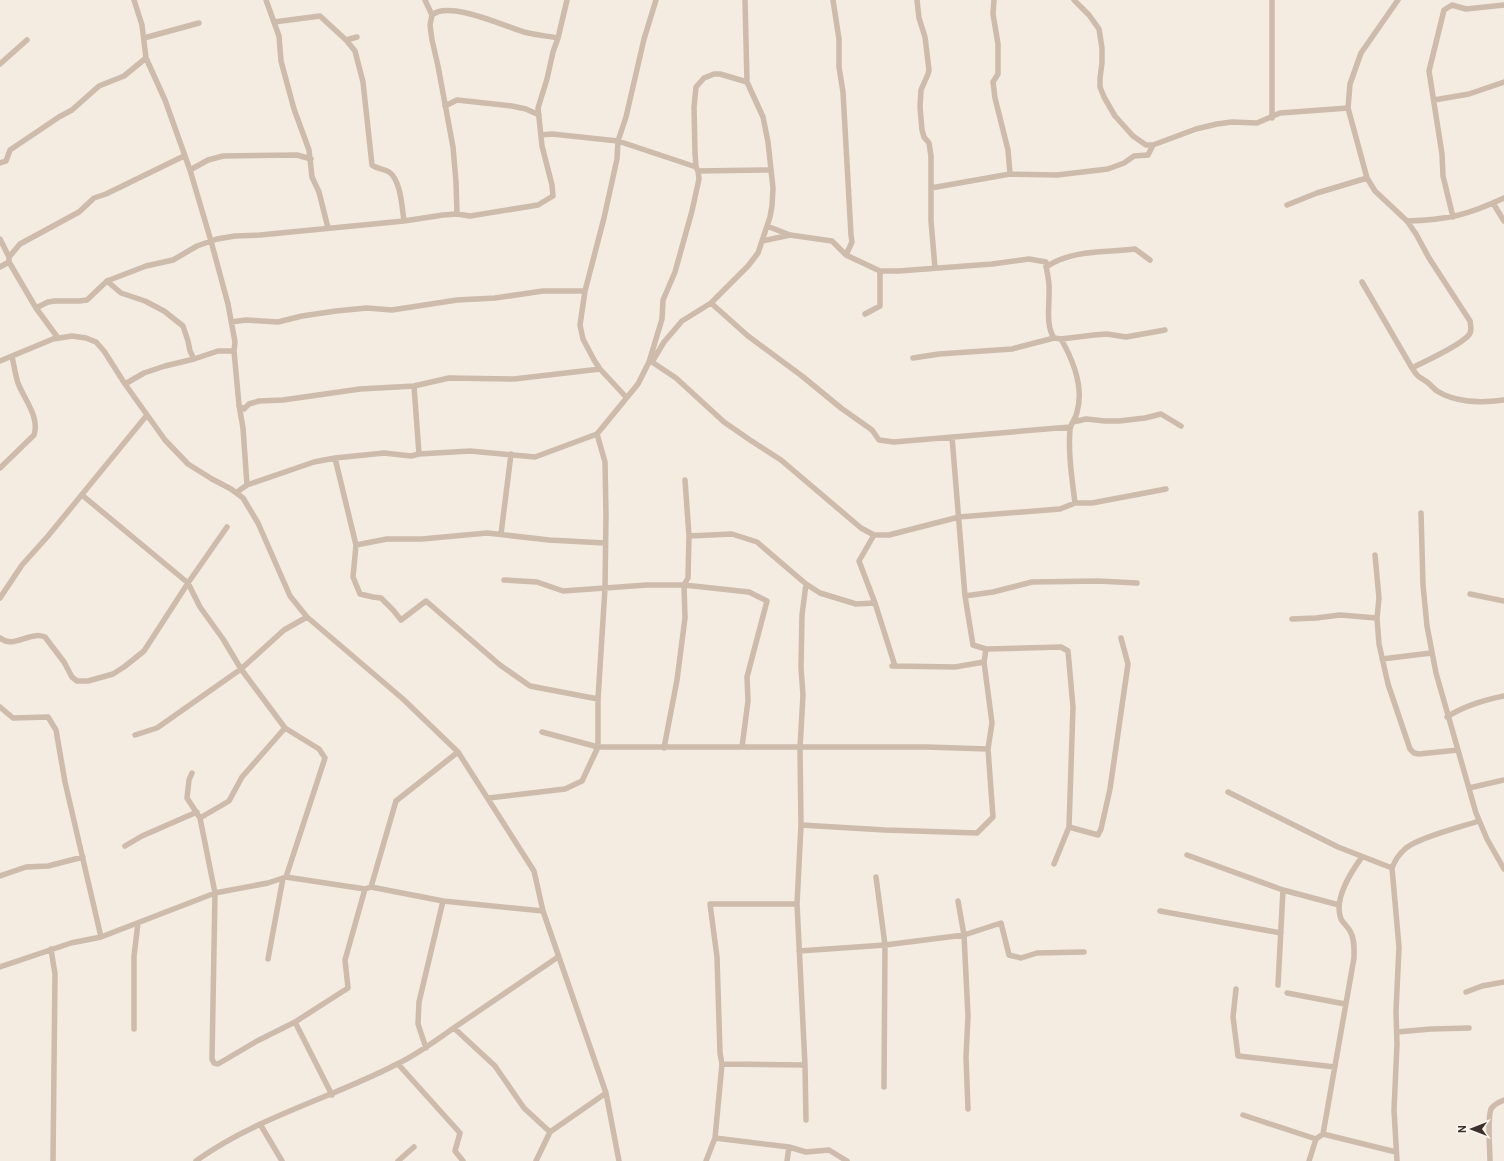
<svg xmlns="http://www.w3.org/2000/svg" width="1504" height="1161" font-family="Roboto,sans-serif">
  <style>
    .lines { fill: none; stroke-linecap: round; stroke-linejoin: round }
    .street { stroke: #cdbbac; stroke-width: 5.5 }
  </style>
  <rect width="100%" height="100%" fill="#f4ebe1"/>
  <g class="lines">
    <path class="street" d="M134 0 142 25 146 58 165 100 190 170 211 241 228 304 235 342 234 351 239 405 243 428 247 485
      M266 0 279 36 281 61 294 109 309 150 312 177 319 192 328 228
      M425 0 432 15
      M833 0 839 39V67L843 92 851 235 852 242 846 255
      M917 0 919 18 925 37 929 70 928 74 921 90 920 107 922 130 924 137 929 143 931 156V221L935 268
      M994 0 993 14 998 44V74L993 82 995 98 1008 150 1010 174
      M1074 0 1089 15 1099 29 1102 48V63L1100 78V87L1104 97 1115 116 1133 136 1146 145H1153L1196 129 1217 124 1232 122 1257 123 1280 113 1348 108
      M274 22 320 16 346 40 355 51 363 82 372 165C377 169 384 169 389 172 401 180 402 208 404 221
      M144 38 199 23
      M346 40 357 37
      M0 64 27 40
      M1434 100 1469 94 1504 82
      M445 106 457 100 512 106 526 109 539 115
      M1272 118V0
      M541 135 552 134 618 141 696 167
      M0 163 6 161 10 150 59 117 72 110 99 86 124 76 146 58
      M190 170 208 160 223 156 297 155 311 159
      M698 171 771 170
      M931 188 1010 174 1057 175 1108 169 1124 163 1134 156 1148 155 1153 145
      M1493 203 1504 221
      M1287 205 1317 193 1367 178
      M457 214 456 182 453 147 438 66 432 40 430 25 432 15C448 0 504 26 524 32 535 35 547 36 558 38
      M1453 217 1443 176 1442 154 1429 71 1444 10 1452 5 1466 9 1504 5
      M1407 221C1447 220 1468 215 1504 198
      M767 226 790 235 832 241 846 255 880 271H899L992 264 1029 259 1046 262C1046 270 1049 278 1049 286 1050 303 1045 324 1054 338
      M0 239 9 257V262L36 308 58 338
      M762 241 790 235
      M9 257 20 244 79 212 94 198 106 194 184 156
      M0 267 9 262
      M1046 267C1073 249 1105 253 1135 249L1150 260
      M107 281 121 293 145 301 164 311 183 326 188 341 190 351 194 359
      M1362 282 1412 368C1427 360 1456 348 1468 336 1472 332 1471 327 1470 321L1429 258 1416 234 1407 221 1375 191 1367 178 1348 108 1350 84 1361 53 1398 0
      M711 303 748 336 802 376 841 408 872 430 879 440 894 442 1070 427
      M36 308 48 302 55 301H79L87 300 107 281 146 266 173 260 197 246 217 239 235 236 260 235 404 221 443 215 457 214 470 216 538 205 553 196 552 185 542 146 538 108 547 79 553 52 558 38 567 0
      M865 314 880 306V271
      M231 322 246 320 278 322 302 316 336 311 367 308 392 310 457 300 495 298 543 291H585
      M1061 339C1073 360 1084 388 1077 412 1076 418 1071 423 1070 429 1068 453 1072 479 1075 503
      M913 358 939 354 1012 349 1054 338 1061 339 1094 335 1107 334 1126 337 1165 330
      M0 361 53 339 72 336 86 338 96 342 104 351 125 384 165 440 188 464 212 479 231 489 243 498 258 523 290 596 307 617 403 699 458 752 534 871 543 911 606 1093 619 1161
      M649 362 662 319 663 300 675 272 692 211 699 179 698 171 696 167 695 153 694 107 696 87 704 78 714 74H720L747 82
      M652 362 676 378 724 422 750 440 781 460 861 528 874 535H889L959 517 1060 509 1075 503H1092L1166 489
      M1412 368C1419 379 1419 376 1427 382 1431 385 1433 388 1437 391 1456 403 1482 403 1504 400
      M125 384 144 373 165 366 194 359 218 351H234
      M414 386 419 454
      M626 397 600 369 594 360 583 339 580 325 585 291 604 218 617 159 618 141 626 117 644 39 656 0
      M239 406 244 409 249 404 259 401 283 400 360 389 414 386 449 378 514 379 600 369
      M1073 422 1086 419 1105 421H1119L1145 418 1161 414 1181 426
      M335 458 356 545 353 577 360 594 373 597 381 598 393 610 401 620 426 601 500 665 530 686 598 699
      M0 468 34 435C40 417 24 399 18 383 15 374 14 365 12 356
      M237 492 247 485 314 462 335 458 384 453 411 456 419 454 470 451 535 457 597 434 638 384 649 362H652L664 342 682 321 711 303 748 266 758 253 770 217 772 206 773 188 768 142 763 117 747 82 745 0
      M82 495 188 583 200 607 223 639 241 669 285 728 319 749 325 758 286 877
      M1421 513 1423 585 1427 626 1436 673 1476 813 1487 839 1504 869
      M501 534 511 454
      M874 535 859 561 875 603
      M689 536 732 534 757 542 806 584 820 593 856 604 875 603 895 666
      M356 545 387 539H422L487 533 549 540 605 543
      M1375 555 1379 598 1377 618 1379 644 1388 684 1410 749 1414 753 1419 754 1458 750
      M504 580 537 582 563 591 647 585H684L749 592 767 601 747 677 748 701 742 747
      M806 584 802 615 801 668 803 695 800 748 801 825 797 904 805 1065 806 1120
      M1470 594 1504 601
      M965 596 993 592 1032 582 1098 581 1137 583
      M0 598 22 565 48 536 147 415
      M1292 619 1316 618 1340 615 1377 618
      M0 638C11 647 23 637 35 636 38 635 42 636 45 637L64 662 72 677 77 681H88L113 674 124 667 144 651 188 583 227 527
      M986 649 1061 647 1068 651 1073 707 1069 827 1054 864
      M1382 659 1431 653
      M892 666 955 667 984 662
      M0 707 13 718 48 717 56 730 65 782 101 937
      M1447 717C1464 706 1484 700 1504 696
      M542 732 598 747H927L988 749
      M135 735 157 728 241 669 284 630 307 617
      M664 748 677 680 685 618 684 585 688 578 689 536 685 480
      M192 773 189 780 187 798 200 818 215 893 212 1059 214 1063 218 1064 257 1041 295 1022 348 988 345 960 365 889
      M1469 788 1504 780
      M1228 792 1338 847 1392 868
      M489 798 565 789 582 781 598 747V699L605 588 606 515 605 462 597 434
      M200 818 229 801 242 777 285 728
      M801 825 885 830 977 833 993 817 988 749 992 723 984 662 986 649 973 645 965 596 952 437
      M1069 827 1098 835 1101 829 1110 789 1128 664 1121 638
      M125 846 142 836 197 812
      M1187 855 1283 890 1339 905
      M0 876 26 867 48 866 83 857
      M876 877 885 945 884 1087
      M371 887 396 801 458 752
      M958 901 964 935 968 1016 966 1057 968 1109
      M1160 911 1281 933
      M51 949 55 974 53 1161
      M799 951 885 945 964 935 1001 923 1009 955 1021 958 1037 953 1084 952
      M268 959 283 878
      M0 967 71 943 101 937 215 893 268 883 286 877 365 889 371 887 443 901 543 911
      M1278 985 1283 890
      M1236 989 1233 1017 1238 1056 1335 1067
      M1466 992 1482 986 1504 982
      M1287 993 1345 1004
      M295 1022 332 1095
      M454 1028 495 1066 524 1108 550 1132
      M134 1029V956L138 923
      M1397 1032 1431 1029 1469 1028
      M426 1048 418 1024 419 1002 443 901
      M398 1064 460 1133 455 1151 463 1161
      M722 1064 805 1065
      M1243 1115 1316 1139
      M260 1124 282 1161
      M1323 1134 1396 1152
      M715 1138 789 1147 806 1152 829 1150 847 1161
      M196 1161C255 1118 332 1098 397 1064 420 1053 440 1037 461 1023 493 1001 526 979 558 957
      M398 1161 414 1147
      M536 1161 550 1132 606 1093
      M706 1161 715 1138 722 1064 720 1053 717 957 710 904H797
      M787 1161 789 1147
      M1309 1161 1316 1139 1323 1134 1354 958C1354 949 1355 939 1350 931 1348 927 1343 923 1341 919 1333 899 1351 872 1362 857
      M1397 1161 1394 1110 1397 1044 1396 1011 1399 947 1392 868C1395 860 1399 854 1406 848 1420 837 1461 827 1479 821
      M1490 1161C1490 1149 1487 1119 1491 1109 1494 1104 1499 1102 1504 1100"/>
  </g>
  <g transform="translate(1472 1129) rotate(270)" stroke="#fbf5ee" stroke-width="3" paint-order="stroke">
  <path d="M0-3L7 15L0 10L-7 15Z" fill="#3b302b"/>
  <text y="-6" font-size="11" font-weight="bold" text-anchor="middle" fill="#3b302b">N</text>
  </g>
</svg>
